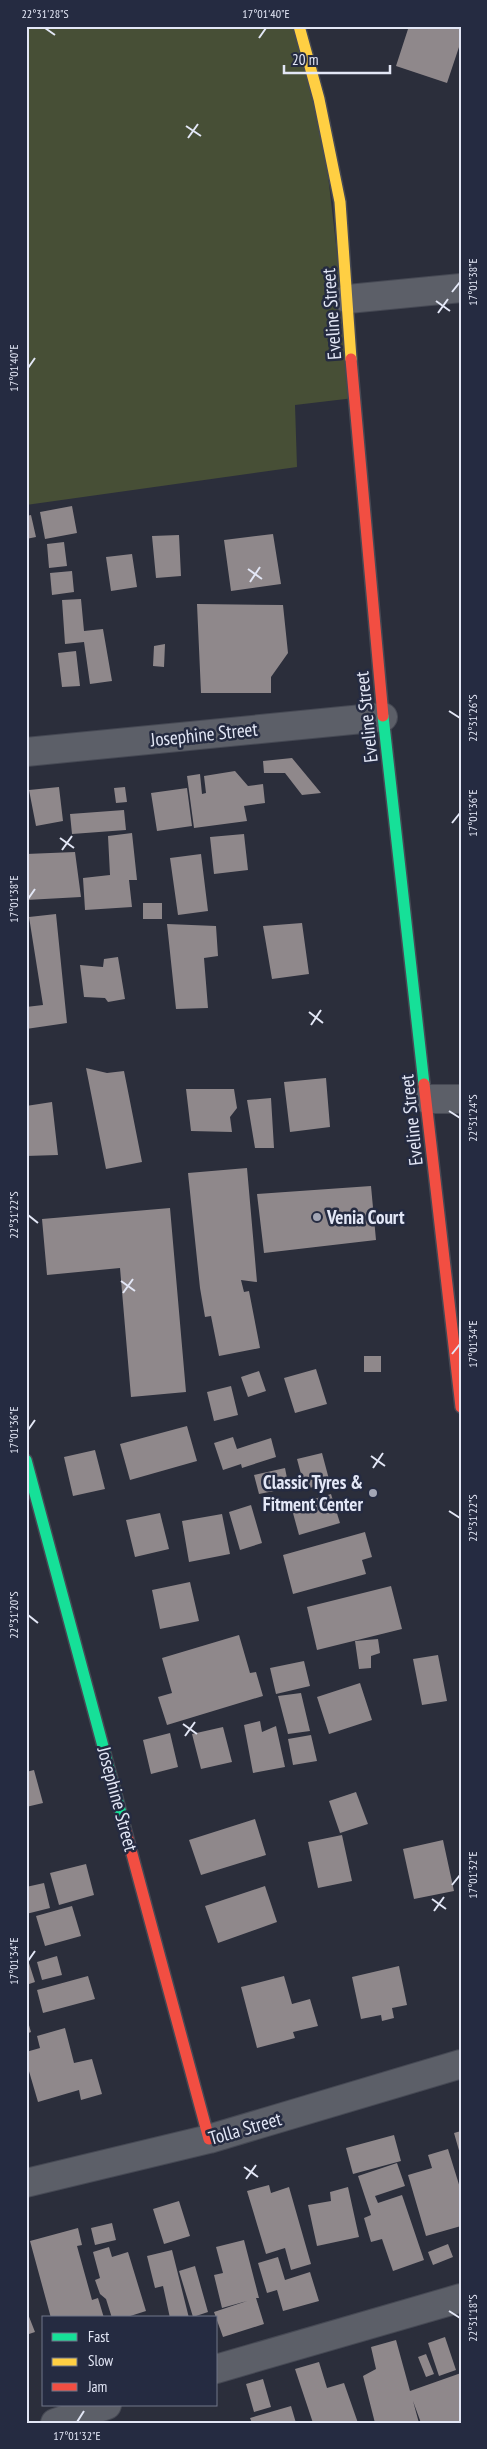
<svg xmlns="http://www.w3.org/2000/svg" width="487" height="2449" font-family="'PT Sans Narrow',sans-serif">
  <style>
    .green { fill: #474f36 }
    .building { fill: #8f888b }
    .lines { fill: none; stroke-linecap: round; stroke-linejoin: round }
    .street-casing { stroke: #464954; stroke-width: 30 }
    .fast-casing { stroke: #464954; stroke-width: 14 }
    .slow-casing { stroke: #464954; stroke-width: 14 }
    .jam-casing { stroke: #464954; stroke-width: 14 }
    .street { stroke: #5c5f68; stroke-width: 28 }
    .fast { stroke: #16e098; stroke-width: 11 }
    .slow { stroke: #ffcf43; stroke-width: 11 }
    .jam { stroke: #f24e42; stroke-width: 11 }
    .ticks { fill: none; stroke: #e3e7f6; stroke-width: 2 }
    .poi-dot { fill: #a3a6b5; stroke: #252b41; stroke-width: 2 }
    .labels { text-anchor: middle; stroke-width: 5; stroke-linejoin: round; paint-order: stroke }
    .street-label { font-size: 19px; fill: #e3e7f6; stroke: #252b41 }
    .poi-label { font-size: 19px; font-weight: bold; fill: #e3e7f6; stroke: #252b41; text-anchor: start }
    .neatline { fill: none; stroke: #e3e7f6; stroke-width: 2 }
    .ticks-label { font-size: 12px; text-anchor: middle; fill: #e3e7f6 }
  </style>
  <rect width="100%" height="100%" fill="#2b2e3b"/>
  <path class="green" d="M26 26H299L319 99 354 398 295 405 297 467 26 505Z"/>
  <path class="building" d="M409 26H461V41L447 83 396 66Z
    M72 506 77 533 45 539 40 512Z
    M31 515 36 537 26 539V516Z
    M273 534 281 584 231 591 224 540Z
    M179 535 181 576 156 578 152 536Z
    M64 542 67 566 49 568 47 544Z
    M132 554 137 587 111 591 106 557Z
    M72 571 74 592 52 595 50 573Z
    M81 599 84 631 103 629 112 681 90 684 84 642 65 644 62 600Z
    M197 604 283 605 288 653 271 677V693H201Z
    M165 644 164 667 153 666 154 646Z
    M76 651 80 686 62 687 58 653Z
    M292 758 321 793 302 795 285 773H264L263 761Z
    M235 771 248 786 263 784 265 803 244 806 247 821 194 828 187 776 200 774 202 794 206 793 204 776Z
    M59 787 63 821 36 826 29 790Z
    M125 787 127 802 116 803 114 788Z
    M187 788 192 826 157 831 151 793Z
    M124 810 126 830 72 834 70 814Z
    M132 833 137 880H129L132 907 85 910 83 878 110 875 108 836Z
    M244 834 248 870 214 874 210 837Z
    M75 852 81 897 26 900V854Z
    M201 854 208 911 178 915 170 858Z
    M143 903H162V919H143Z
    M56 914 67 1023 26 1029V1007L43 1005 29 917Z
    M302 923 309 974 272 979 263 926Z
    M167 924 216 926 218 956 204 958 208 1008 176 1009Z
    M118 957 125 999 108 1002 105 998 84 997 80 965 103 967 104 959Z
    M26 970 29 991H26Z
    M86 1068 107 1073 124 1071 142 1162 106 1169Z
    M326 1078 330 1127 290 1132 284 1082Z
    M186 1089H234L237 1108 230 1117 232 1132 191 1131Z
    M271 1098 274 1148H255L247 1100Z
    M52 1102 58 1155 26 1156V1106Z
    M247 1168 257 1282 241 1280 244 1292 249 1291 260 1348 219 1356 211 1316 205 1317 200 1288 188 1173Z
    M371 1186 376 1240 264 1253 257 1194Z
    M170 1208 186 1392 131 1397 120 1268 47 1275 42 1219Z
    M364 1356H381V1372H364Z
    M316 1369 327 1404 295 1413 284 1378Z
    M259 1371 266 1391 248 1397 241 1377Z
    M231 1386 238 1415 214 1421 207 1392Z
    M187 1426 197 1461 130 1480 120 1444Z
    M233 1437 237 1449 271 1438 276 1457 242 1468 241 1464 223 1470 214 1443Z
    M95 1450 105 1489 73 1496 64 1457Z
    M322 1453 330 1483 305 1489 297 1459Z
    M285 1468 289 1488 259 1494 254 1475Z
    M331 1494 340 1523 299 1535 291 1506Z
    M251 1505 262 1543 240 1550 229 1512Z
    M160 1513 169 1549 135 1557 126 1520Z
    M222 1514 230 1554 189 1562 182 1521Z
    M365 1532 372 1557 362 1560 366 1574 293 1594 283 1555Z
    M190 1582 199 1621 160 1629 152 1590Z
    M391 1586 402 1629 317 1650 307 1607Z
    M239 1635 250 1673 256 1672 263 1696 167 1725 158 1697 172 1693 162 1658Z
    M378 1639 380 1653 371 1656V1668L359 1669 355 1641Z
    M438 1655 447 1701 422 1705 413 1659Z
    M304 1661 310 1686 276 1694 270 1668Z
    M360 1683 372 1720 329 1734 317 1697Z
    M301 1693 310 1731 288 1734 278 1696Z
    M260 1721 262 1732 276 1726 285 1767 253 1773 244 1725Z
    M223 1727 232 1762 201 1769 192 1734Z
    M170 1733 178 1767 151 1774 143 1740Z
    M311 1735 317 1761 293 1765 288 1739Z
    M34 1770 43 1803 26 1807V1772Z
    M356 1792 368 1824 340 1833 329 1801Z
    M255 1819 266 1855 201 1875 189 1840Z
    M342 1835 352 1881 318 1888 308 1842Z
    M443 1840 454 1891 414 1899 403 1849Z
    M86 1864 94 1895 59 1905 50 1873Z
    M44 1883 50 1908 26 1914V1887Z
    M265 1886 277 1922 218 1943 205 1906Z
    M72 1906 81 1936 45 1946 36 1916Z
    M57 1956 62 1975 42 1980 37 1962Z
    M26 1960H28L35 1982 26 1985Z
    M399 1966 407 2005 392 2008 394 2018 382 2021 381 2015 361 2019 352 1977Z
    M88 1976 95 1999 43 2013 37 1990Z
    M284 1976 292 2004 310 1999 318 2026 293 2032 295 2038 257 2048 241 1987Z
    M26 2015 31 2032 26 2034Z
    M65 2028 74 2063 92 2059 102 2094 81 2100 79 2090 38 2102 26 2061V2052L40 2048 37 2036Z
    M461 2131V2154H460L454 2133Z
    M394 2135 401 2161 353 2174 346 2148Z
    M448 2149 461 2191V2226L426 2236 408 2175 432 2168 428 2155Z
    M397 2163 405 2186 375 2196 378 2203 402 2195 424 2260 393 2271 382 2239 371 2242 364 2218 371 2215 358 2176Z
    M269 2185 271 2193 289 2187 311 2264 291 2270 285 2248 266 2254 247 2191Z
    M348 2187 359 2237 317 2246 308 2205 331 2201 330 2192Z
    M179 2201 190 2236 164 2244 153 2209Z
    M112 2223 116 2240 95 2245 91 2228Z
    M78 2228 82 2245 77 2246 92 2300 98 2298 104 2318H51L30 2241Z
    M244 2240 259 2298H256L264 2324 223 2337 214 2312 247 2301 222 2308 214 2275 223 2273 216 2247Z
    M448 2244 453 2257 433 2265 428 2252Z
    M109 2247 112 2257 128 2252 146 2311 124 2318H112L106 2299 100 2294 95 2280 100 2278 93 2252Z
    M172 2250 189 2318H170L163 2286 155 2288 147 2256Z
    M278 2257 285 2280 310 2272 319 2301 283 2311 277 2290 267 2293 258 2263Z
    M195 2266 208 2312 193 2317 179 2271Z
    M26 2309 35 2332 26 2335Z
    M445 2337 456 2370 439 2376 428 2343Z
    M396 2340 410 2391 461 2373V2423H421L413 2401 419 2423H375L363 2376 376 2369 371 2347Z
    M426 2354 434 2374 426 2377 418 2357Z
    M319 2362 327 2388 344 2383 358 2423H313L295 2369Z
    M263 2379 271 2407 254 2412 246 2384Z
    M291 2406 296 2423H252L250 2418Z"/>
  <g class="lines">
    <defs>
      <path id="street" d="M348 299 461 288
        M26 752 383 717
        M427 1099H461
        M26 2183 209 2139 461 2064
        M216 2369 461 2298
        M55 2423 107 2405"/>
      <path id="fast" d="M383 716 424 1084
        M26 1460 125 1828"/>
      <path id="slow" d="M299 26 319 99 340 202 351 359"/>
      <path id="jam" d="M351 359 383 716
        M424 1084 461 1407
        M125 1828 209 2139"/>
    </defs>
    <use href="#street" class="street-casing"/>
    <use href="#fast" class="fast-casing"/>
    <use href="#slow" class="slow-casing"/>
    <use href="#jam" class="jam-casing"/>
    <use href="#street" class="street"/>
    <use href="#fast" class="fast"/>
    <use href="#slow" class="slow"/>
    <use href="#jam" class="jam"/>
  </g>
  <path class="ticks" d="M45 28 55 35M259 38 266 28M186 126 201 136M188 138 198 124M452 292 460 282M436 301 450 311M438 313 448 299M28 368 35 358M248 569 262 579M250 582 260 567M449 711 460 718M452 823 460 813M60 838 74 848M62 850 72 836M28 899 35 889M309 1012 323 1023M311 1025 321 1010M449 1111 460 1118M28 1215 38 1223M121 1281 135 1291M123 1293 133 1279M452 1354 460 1344M28 1430 35 1420M371 1456 385 1466M373 1468 383 1453M449 1511 460 1518M28 1615 38 1623M183 1724 197 1734M185 1736 195 1722M452 1885 460 1875M432 1899 446 1909M434 1911 444 1897M28 1961 35 1951M244 2167 258 2177M246 2179 256 2165M449 2311 460 2318M77 2422 84 2411"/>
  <g class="poi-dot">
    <circle cx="317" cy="1217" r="5"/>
    <circle cx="373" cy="1493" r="5"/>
  </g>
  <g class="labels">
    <g class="street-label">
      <text transform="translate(331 314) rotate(-94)" y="7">Eveline Street</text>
      <text transform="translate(366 717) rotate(-96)" y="7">Eveline Street</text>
      <text transform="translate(204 734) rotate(-6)" y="7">Josephine Street</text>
      <text transform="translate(411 1120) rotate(-96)" y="7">Eveline Street</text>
      <text transform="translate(118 1799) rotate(75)" y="7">Josephine Street</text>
      <text transform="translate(245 2128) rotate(-16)" y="7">Tolla Street</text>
    </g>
    <g class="poi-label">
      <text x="327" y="1224">Venia Court</text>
      <text x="363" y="1489" text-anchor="end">Classic Tyres &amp;<tspan x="363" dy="22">Fitment Center</tspan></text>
    </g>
  </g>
  <rect width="487" height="2449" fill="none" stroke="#252b41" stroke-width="55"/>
  <rect x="42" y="2316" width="175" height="90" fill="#252b41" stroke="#717689"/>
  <rect x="52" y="2333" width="25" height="8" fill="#16e098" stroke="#717689"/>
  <text x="88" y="2342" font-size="15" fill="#e3e7f6">Fast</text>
  <rect x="52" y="2358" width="25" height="8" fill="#ffcf43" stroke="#717689"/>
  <text x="88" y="2366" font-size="15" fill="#e3e7f6">Slow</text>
  <rect x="52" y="2383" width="25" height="8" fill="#f24e42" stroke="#717689"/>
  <text x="88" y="2392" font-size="15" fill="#e3e7f6">Jam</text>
  <path d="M284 65v8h106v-8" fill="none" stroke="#e3e7f6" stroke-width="2.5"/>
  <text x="292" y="65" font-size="15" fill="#e3e7f6" stroke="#252b41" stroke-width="4" paint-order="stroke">20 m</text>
  <rect x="28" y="28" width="432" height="2394" class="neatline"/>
  <g class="ticks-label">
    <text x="45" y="18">22°31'28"S</text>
    <text x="266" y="18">17°01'40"E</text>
    <text transform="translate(473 282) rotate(-90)" y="4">17°01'38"E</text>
    <text transform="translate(14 368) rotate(-90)" y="4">17°01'40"E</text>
    <text transform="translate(473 718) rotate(-90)" y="4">22°31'26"S</text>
    <text transform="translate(473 813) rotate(-90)" y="4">17°01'36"E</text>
    <text transform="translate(14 899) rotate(-90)" y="4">17°01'38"E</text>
    <text transform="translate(473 1118) rotate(-90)" y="4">22°31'24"S</text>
    <text transform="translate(14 1215) rotate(-90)" y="4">22°31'22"S</text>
    <text transform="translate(473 1344) rotate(-90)" y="4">17°01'34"E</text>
    <text transform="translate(14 1430) rotate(-90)" y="4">17°01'36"E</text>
    <text transform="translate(473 1518) rotate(-90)" y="4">22°31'22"S</text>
    <text transform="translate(14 1615) rotate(-90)" y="4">22°31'20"S</text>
    <text transform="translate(473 1875) rotate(-90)" y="4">17°01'32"E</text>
    <text transform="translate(14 1961) rotate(-90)" y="4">17°01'34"E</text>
    <text transform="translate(473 2318) rotate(-90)" y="4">22°31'18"S</text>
    <text x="77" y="2440">17°01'32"E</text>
  </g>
</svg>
